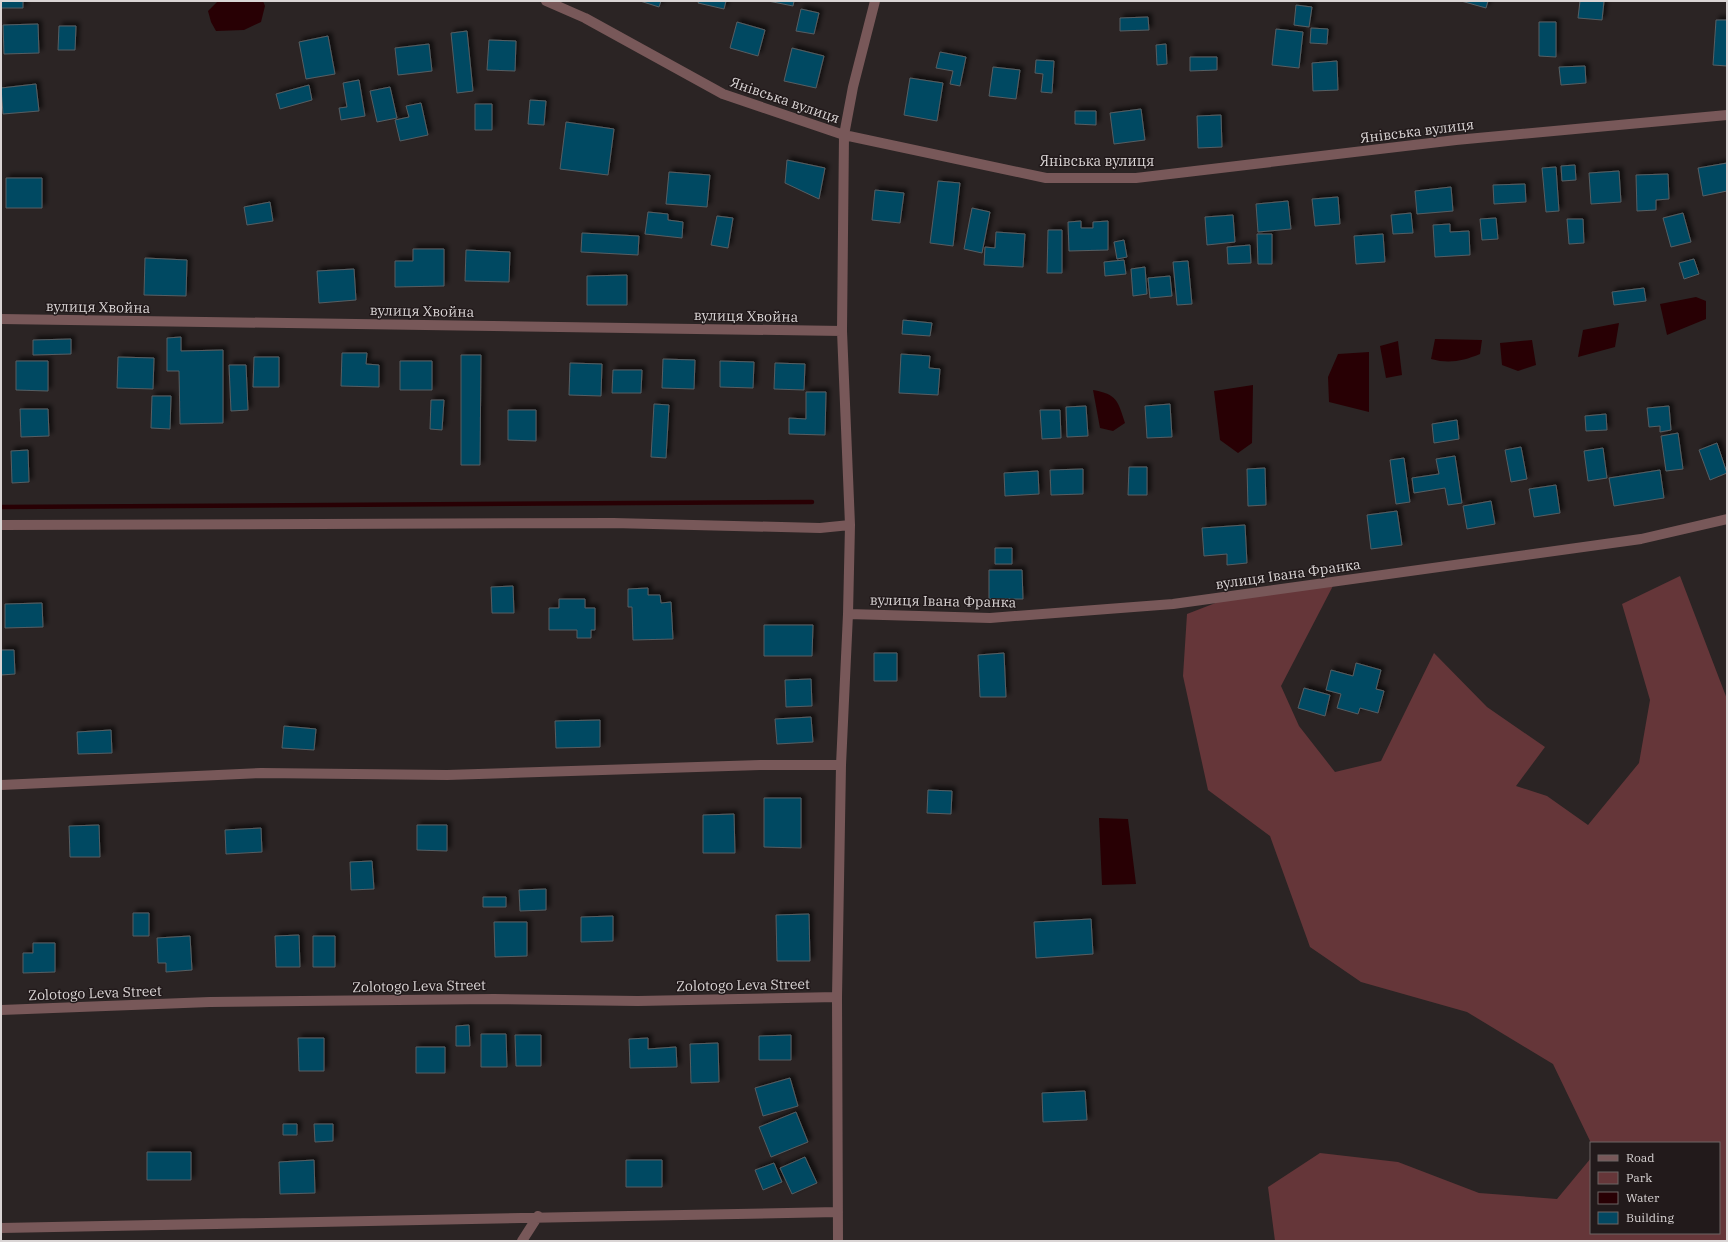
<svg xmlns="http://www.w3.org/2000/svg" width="1728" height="1242" font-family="'IBM Plex Serif',serif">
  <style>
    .green { fill: #653639 }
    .water { fill: #280004 }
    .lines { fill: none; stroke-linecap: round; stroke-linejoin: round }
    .stream { stroke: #280004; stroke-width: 4.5 }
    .building { fill: #024862; stroke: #565e62; filter: url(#shadow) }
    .minor { stroke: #785859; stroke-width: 10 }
    .labels { text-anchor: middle; stroke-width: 3; stroke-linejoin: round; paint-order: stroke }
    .street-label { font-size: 14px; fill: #dad5d5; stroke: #221a1b }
  </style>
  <defs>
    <filter id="shadow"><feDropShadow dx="3.5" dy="-3.5" stdDeviation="2" flood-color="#0009"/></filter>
  </defs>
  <rect width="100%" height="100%" fill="#2b2424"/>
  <path class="green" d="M1680 576 1727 699V1241H1275L1268 1187 1320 1153 1398 1162 1479 1193 1557 1199 1591 1158V1233H1719V1143H1591L1553 1064 1467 1012 1361 982 1310 947 1270 836 1208 790 1183 676 1187 614 1249 590 1335 582 1281 686 1299 726 1335 772 1381 761 1434 653 1487 707 1545 747 1516 786 1547 796 1588 825 1639 763 1650 700 1622 604Z"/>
  <path class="water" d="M218 1H263L265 6 261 22 244 30 216 31 211 22 208 11Z
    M1696 297 1706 301V319L1667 335 1660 304Z
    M1619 323 1615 347 1578 357 1583 330Z
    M1435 339 1482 340 1480 354C1463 361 1449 364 1431 359Z
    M1532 340 1536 365 1518 371 1502 365 1500 343Z
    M1398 341 1402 375 1386 378 1380 346Z
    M1369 352V412L1329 402 1328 377 1338 354Z
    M1253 385 1252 443 1238 453 1220 440 1214 391Z
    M1093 390C1117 394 1118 401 1125 423L1113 431 1100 428Z
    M1099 818 1128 819 1136 884 1102 885Z"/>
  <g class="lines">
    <path class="stream" d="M1 507 812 502"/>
  </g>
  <path class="building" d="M1 1H23V8H1Z
    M640 1H661L659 7Z
    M699 1H726L724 9 698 3Z
    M768 1H794L793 6Z
    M1461 1H1488L1486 8Z
    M1580 1H1604L1602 20 1578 18Z
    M1296 5 1312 7 1309 27 1294 25Z
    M801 9 819 13 814 34 796 31Z
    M1148 17 1149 30 1120 31V18Z
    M1716 20H1727V66L1713 65Z
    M737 22 765 30 758 56 730 48Z
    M1539 22H1556V57L1539 56Z
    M38 24 39 53 4 54 3 25Z
    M59 26H76L75 50H58Z
    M1311 28 1328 29 1327 44 1310 43Z
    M1276 29 1303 32 1299 68 1272 65Z
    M467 31 473 91 457 93 451 33Z
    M328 36 335 74 306 79 299 42Z
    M489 40 516 41 515 71 487 70Z
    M429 44 432 71 398 75 395 48Z
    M1166 44 1167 64 1157 65 1156 45Z
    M792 48 824 56 816 88 784 81Z
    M940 52 966 57 960 86 950 84 953 71 936 68Z
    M1190 57H1217V70L1190 71Z
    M1036 60 1054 61 1052 93 1041 92 1043 74 1035 73Z
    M1337 61 1338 90 1313 91 1312 63Z
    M1585 66 1586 83 1561 85 1559 67Z
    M993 67 1020 70 1016 99 989 96Z
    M910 78 943 83 937 121 904 115Z
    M359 80 365 116 341 120 339 108 347 107 343 83Z
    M36 84 39 111 3 114 1 88Z
    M309 85 312 100 280 109 276 94Z
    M390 87 397 118 377 122 370 91Z
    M530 100 546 101 544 125 528 124Z
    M421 103 428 135 400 141 395 120 409 117 406 106Z
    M475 104H492V130H475Z
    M1141 109 1145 140 1114 144 1110 113Z
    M1075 111H1096V125L1075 124Z
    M1221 115 1222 147 1198 148 1197 116Z
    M566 122 614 129 608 175 560 169Z
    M787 160 825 168 819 199 785 183Z
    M1727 163V191L1703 196 1698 168Z
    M1575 165 1576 180 1562 181 1561 166Z
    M1556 167 1559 211 1546 212 1542 168Z
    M1619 171 1621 202 1591 204 1589 173Z
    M669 172 710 175 707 207 666 204Z
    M1668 174 1669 199 1656 200V210L1637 211 1636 175Z
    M6 178H42V208H6Z
    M938 181 960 183 953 246 930 243Z
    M1525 184 1526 202 1494 204 1493 185Z
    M1451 187 1453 211 1417 214 1415 191Z
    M875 190 904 193 900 223 872 220Z
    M1338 197 1340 224 1315 226 1312 199Z
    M1288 201 1291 229 1258 232 1256 204Z
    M270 202 273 221 247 225 244 207Z
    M972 208 990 212 982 253 964 249Z
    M648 212 668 214V220L683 222 682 238 645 234Z
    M1411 213 1413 233 1393 234 1391 215Z
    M1683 213 1691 242 1671 247 1663 218Z
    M1233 215 1235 242 1207 245 1205 217Z
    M717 216 733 218 728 248 711 245Z
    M1496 218 1498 239 1482 240 1480 219Z
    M1567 219H1583L1584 243 1569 244Z
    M1081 221V228H1093V222L1108 221V250L1069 251 1068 222Z
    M1450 224V232L1469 231 1470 255 1435 257 1433 225Z
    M1048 230H1062V273H1047Z
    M996 232 1025 234 1023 267 984 265 985 247 995 248Z
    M582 233 639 236 638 255 581 252Z
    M1257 234H1272V264H1258Z
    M1383 234 1385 262 1356 264 1354 236Z
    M1124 240 1127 257 1117 259 1114 242Z
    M1250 245 1251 263 1228 264 1227 247Z
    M413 249H444V286L395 287V261H413Z
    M466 250 510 252 509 282 465 281Z
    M145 258 187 260 186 296 144 295Z
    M1694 259 1699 274 1684 279 1679 263Z
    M1124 260 1126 274 1105 276 1104 262Z
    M1188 261 1192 304 1177 305 1173 262Z
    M1145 267 1147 294 1133 296 1131 269Z
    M354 269 356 300 319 303 317 271Z
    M627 275V305H587V276Z
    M1170 276 1172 296 1150 298 1148 278Z
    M1644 288 1646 301 1614 305 1612 292Z
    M903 320 932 323 930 336 902 334Z
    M181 337V351L223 350V423L180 424 179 371H167V338Z
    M71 339V354L33 355V340Z
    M342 353H367L366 364 379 365V387L341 386Z
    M901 354 930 356 929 368 940 369 938 395 899 393Z
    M461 355H481L480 465H461Z
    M118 357 154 358 153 389 117 388Z
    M254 357H279V387H253Z
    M663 359 695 360 694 389 662 388Z
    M16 361H48V391L16 390Z
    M400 361H432V390H400Z
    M720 361 754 362 753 388 720 387Z
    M570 363 602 364 601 396 569 395Z
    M775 363 805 364 804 390 774 389Z
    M229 365H246L248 410 231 411Z
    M613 370H642L641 393H612Z
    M806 392H826L825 435 789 434V418L806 419Z
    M152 396H171L170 429 151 428Z
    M431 400H444L442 430 430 429Z
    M654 404 669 405 666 458 651 457Z
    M1170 404 1172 437 1147 438 1145 406Z
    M1086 406 1088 436 1067 437 1066 407Z
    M1669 406 1671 430 1660 432V426L1649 427 1647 408Z
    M20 409H48L49 436 21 437Z
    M508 410H536V441L508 440Z
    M1040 410H1060L1061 438 1042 439Z
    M1606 414 1607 430 1586 431 1585 416Z
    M1457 420 1459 439 1434 443 1432 424Z
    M1678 433 1683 469 1666 471 1661 436Z
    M1717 443 1727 473 1710 480 1699 450Z
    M1521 447 1527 479 1511 482 1505 450Z
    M1603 448 1607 478 1588 481 1584 451Z
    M28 450 29 482 12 483 11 451Z
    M1455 456 1462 503 1448 505 1445 488 1414 493 1412 478 1439 474 1436 459Z
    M1404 458 1410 502 1396 504 1390 460Z
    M1129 467H1147V495H1128Z
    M1265 468 1266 505 1248 506 1247 469Z
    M1083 469V494L1051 495 1050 470Z
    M1660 470 1664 498 1614 506 1609 478Z
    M1038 471 1039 494 1005 496 1004 473Z
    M1556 485 1560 513 1534 517 1529 489Z
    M1491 501 1495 524 1467 529 1463 506Z
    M1397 511 1402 545 1371 549 1367 515Z
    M1245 525 1247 563 1227 565V554L1204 556 1202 528Z
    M995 548H1012V564H995Z
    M989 570H1022L1023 599H989Z
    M513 586 514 613H492L491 587Z
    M648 588V595H660L661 603 671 602 673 639 633 640 632 607H628V589Z
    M559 599H585V608H595V630H591V638H577V630H549V608H559Z
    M42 603 43 627 5 628V604Z
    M764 625H813L812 656H764Z
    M1 650H14L15 674 1 675Z
    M874 653H897V681H874Z
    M1004 653 1006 697H980L978 655Z
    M1356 663 1381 670 1376 689 1384 691 1378 713 1360 708 1358 714 1337 708 1341 694 1326 690 1331 670 1353 676Z
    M811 679 812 706 786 707 785 680Z
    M1304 688 1330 695 1325 716 1298 708Z
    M811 717 813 742 777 744 775 719Z
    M600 720V747L556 748 555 721Z
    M284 726 316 729 314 750 282 748Z
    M111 730 112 753 78 754 77 732Z
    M928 790 952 791 951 814 927 813Z
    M764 798H801V848L764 847Z
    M734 814 735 853H703V815Z
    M99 825 100 857H70L69 826Z
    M417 825H447V851L417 850Z
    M261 828 262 852 226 854 225 830Z
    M372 861 374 889 351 890 350 862Z
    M546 889V910L520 911 519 890Z
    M483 897H506V907H483Z
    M133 913H149V936H133Z
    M809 914 810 961H777L776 915Z
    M613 916V941L581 942V917Z
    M1091 919 1093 954 1036 958 1034 922Z
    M494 922H527V956L495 957Z
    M299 935 300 967H276L275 936Z
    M190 936 192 970 166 972V963H158L157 938Z
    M313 936H335V967H313Z
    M33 943H55V972L23 973V953H33Z
    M469 1025 470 1046H456V1026Z
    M481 1034H506L507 1067H481Z
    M515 1035H541V1066H516Z
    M791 1035V1060H759V1036Z
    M298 1038H324V1071H299Z
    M648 1038V1049L676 1047 677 1067 630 1068 629 1039Z
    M718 1043 719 1082 691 1083 690 1044Z
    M416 1047H445V1073H416Z
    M790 1078 798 1106 763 1116 755 1088Z
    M1085 1091 1087 1120 1043 1122 1042 1093Z
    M796 1112 808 1142 771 1157 759 1127Z
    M283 1124H297V1135H283Z
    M314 1124H333V1141L315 1142Z
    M147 1152H191V1180H147Z
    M805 1157 817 1183 792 1194 780 1168Z
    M314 1160 315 1193 280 1194 279 1162Z
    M626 1160H662V1187H626Z
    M774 1163 782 1182 763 1190 755 1170Z"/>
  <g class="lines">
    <path class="minor" d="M546 1 585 18 723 94 844 135 1046 178H1136L1456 140 1727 115
      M1 319 842 331
      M1 525 613 523 820 528 850 525
      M848 614 990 618 1173 604 1641 539 1727 519
      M1 785 261 773 447 775 760 765H841
      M1 1010 210 1002 494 999 638 1001 837 997
      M1 1228 838 1212
      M522 1241 538 1216
      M838 1241 837 997 841 765 848 614 850 525 842 331 844 135 853 87 875 1"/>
  </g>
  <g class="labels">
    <g class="street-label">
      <text transform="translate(785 100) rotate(19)" y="5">Янівська вулиця</text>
      <text transform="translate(1417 131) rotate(-7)" y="5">Янівська вулиця</text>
      <text x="1097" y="166">Янівська вулиця</text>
      <text transform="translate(98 307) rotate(1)" y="5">вулиця Хвойна</text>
      <text transform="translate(422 311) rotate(1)" y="5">вулиця Хвойна</text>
      <text transform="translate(746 316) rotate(1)" y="5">вулиця Хвойна</text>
      <text transform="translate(1288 574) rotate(-8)" y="5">вулиця Івана Франка</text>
      <text transform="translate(943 601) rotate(1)" y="5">вулиця Івана Франка</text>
      <text transform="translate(743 985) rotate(-1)" y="5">Zolotogo Leva Street</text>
      <text transform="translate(419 986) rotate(-1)" y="5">Zolotogo Leva Street</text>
      <text transform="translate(95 993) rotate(-2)" y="5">Zolotogo Leva Street</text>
    </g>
  </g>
  <rect width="1728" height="1242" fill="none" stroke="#dad5d5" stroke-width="4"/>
  <rect x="1590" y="1142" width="130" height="92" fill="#221a1b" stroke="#6c6565"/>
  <rect x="1598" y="1155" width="20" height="6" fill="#785859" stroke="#6c6565"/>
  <text x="1626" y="1162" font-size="12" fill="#dad5d5">Road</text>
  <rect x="1598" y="1172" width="20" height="12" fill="#653639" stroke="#6c6565"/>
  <text x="1626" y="1182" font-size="12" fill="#dad5d5">Park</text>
  <rect x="1598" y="1192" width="20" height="12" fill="#280004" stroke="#6c6565"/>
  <text x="1626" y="1202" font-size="12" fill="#dad5d5">Water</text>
  <rect x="1598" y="1212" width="20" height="12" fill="#024862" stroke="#6c6565"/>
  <text x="1626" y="1222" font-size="12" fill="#dad5d5">Building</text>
</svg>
